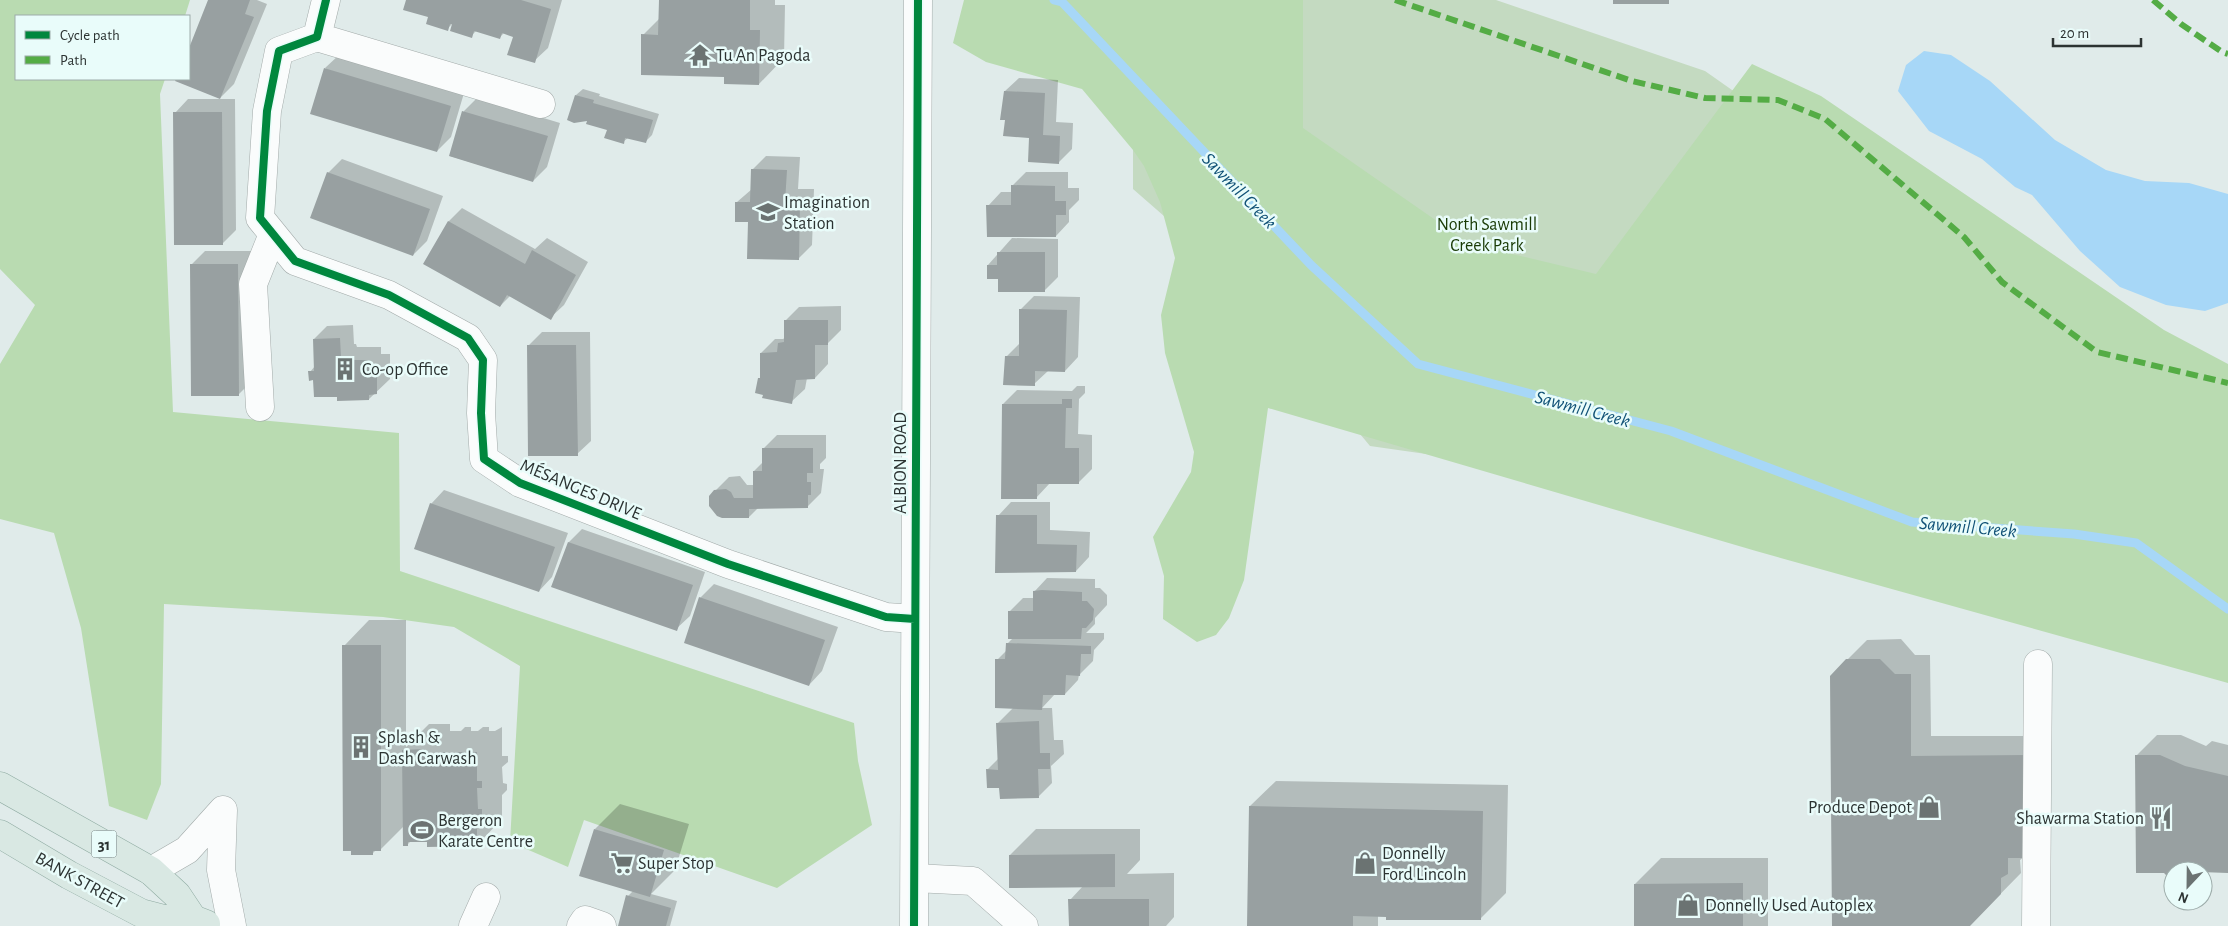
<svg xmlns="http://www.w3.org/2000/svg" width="2228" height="926" font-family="'Alegreya Sans',sans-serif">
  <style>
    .green { fill: #c4dac1 }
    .forest { fill: #b9dbb1 }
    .water { fill: #a7d7f7 }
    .shadow { fill: #0003 }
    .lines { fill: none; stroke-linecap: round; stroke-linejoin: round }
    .stream { stroke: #a7d7f7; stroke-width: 9 }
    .building { fill: #98a0a1 }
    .minor-casing { stroke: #a2aaa9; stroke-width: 29 }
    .major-casing { stroke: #8faba2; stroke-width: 29 }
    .minor { stroke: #fafcfc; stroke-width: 28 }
    .major { stroke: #d9e8e3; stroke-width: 28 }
    .quiet { stroke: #54ac45; stroke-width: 6; stroke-dasharray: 12 6; stroke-linecap: butt }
    .cycleway-casing { stroke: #e9fcfa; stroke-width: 11 }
    .cycleway { stroke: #00873e; stroke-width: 8 }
    .labels { text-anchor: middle; stroke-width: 5; stroke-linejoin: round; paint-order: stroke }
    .shield { fill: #e9fcfa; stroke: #656f6e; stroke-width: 1 }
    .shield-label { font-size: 16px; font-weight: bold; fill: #2c3332 }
    .poi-label { font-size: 18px; fill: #2c3332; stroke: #e9fcfa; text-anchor: start }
    .park-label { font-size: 18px; fill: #193a05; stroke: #e9fcfa }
    .street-label { font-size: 18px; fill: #2c3332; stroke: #e9fcfa }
    .water-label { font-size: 19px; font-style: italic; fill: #115277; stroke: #e9fcfa }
  </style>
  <rect width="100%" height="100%" fill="#e0ebea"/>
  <path class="green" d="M984 0H1496L1705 71 1823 154 1546 471 1370 446 1219 264 1133 189V122Z"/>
  <path class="forest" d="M0 0H190L185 16H16V79H165L160 94 173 412 399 433 400 571 854 723 858 761 872 825 777 888 584 820 568 867 510 842 520 666 454 627 383 617 164 604 161 784 147 820 109 806 81 628 54 533 0 519V364L35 305 0 269Z
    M964 0H1303V128L1470 244 1596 274 1752 64 1821 96 2164 330 2228 364V683L1756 551 1268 408 1244 580 1229 618 1216 635 1197 642 1163 619 1164 576 1153 537 1191 472 1194 452 1165 353 1161 315 1175 258 1160 202 1144 166 1133 150 1082 89 986 62 953 43Z"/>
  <path class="water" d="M1924 51 1951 55 1990 81 2055 140 2106 170 2145 181 2189 183 2228 194V303L2205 311 2166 305 2120 287 2080 251 2032 195 2015 187 1982 159 1929 131 1898 91 1906 65Z"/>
  <path class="shadow" d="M210 0H257L267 4 234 84 220 98 177 80 189 79V51Z
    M407 0H562L548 48 534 61 514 36 504 33 500 37 477 30 471 36 453 23 447 29Z
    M660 0H775V5H785L784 58 759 84 726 76 643 35 660 18Z
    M339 55 464 93 451 137 437 151 325 68Z
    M1019 78 1058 80 1056 122 1073 123 1072 149 1058 163 1031 137 1006 119 1005 91Z
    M583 89 600 94 599 96 659 114 652 135 645 142 629 137 623 142 608 130 589 120 576 95Z
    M477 98 560 123 547 167 533 181 450 156 464 111Z
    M188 99H235L236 230 222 244 175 113Z
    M766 156 800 157 798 189H814L812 245 799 258 749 220 737 202 752 189V170Z
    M342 159 443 196 427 241 413 255 328 173Z
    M1026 172H1068V188H1079V200L1069 210V222L1056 236 988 206 1001 192H1012V186Z
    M462 208 535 249 547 238 588 262 564 305 550 318 510 296 500 306 425 264 449 221Z
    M1012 238 1058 239V277L1044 291 999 278 988 265Z
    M205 251H252V381L238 395 192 264Z
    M1034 296 1080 297 1078 357 1065 371H1048L1034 384 1006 357 1020 343 1021 309Z
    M841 306V330L828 343V364L815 378H807L805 389 791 402 759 379 762 376 761 353 775 339H783L786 337V320L799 307Z
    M353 325 354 344H356L357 347H381V354H390V379L369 399 338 396 314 379 310 372 315 366 314 339 327 326Z
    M542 332H590L591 441 577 454 528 346Z
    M1077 386H1085V393L1079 399 1078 434 1092 435V469L1078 483H1050L1036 498 1003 404 1017 390 1072 391Z
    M777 435H826V458L820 464V469H824L821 493 807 507 758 508 749 517 715 491 729 477 740 476 747 485H754V471L763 462V449Z
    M444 490 568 533 552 577 539 591 431 504Z
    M1011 502H1050V530L1090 532 1089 557 1076 571 1036 572 998 516Z
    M582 529 705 572 690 616 676 629 553 587 569 542Z
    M1047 578 1095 579V588H1100L1107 595V605L1095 618V624L1086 633H1104V639L1094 650 1093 661 1079 675 1078 680 1065 694H1055L1042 708H1052L1054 740H1063L1064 754 1051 766 1052 783 1039 796 1000 787 987 770 999 758 998 723 1013 708 997 660 1007 650V644L1014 637 1009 612 1023 598H1034V592Z
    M714 584 838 627 822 671 809 685 700 598Z
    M369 620H406V747L429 724H450V731H461L465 727H471V731H478L483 727H489V731H495L502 727V756H508V762L502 767 503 783 507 784V790L502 795V819L477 845 429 841H411L407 845 404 826 380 850H376L372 854 344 646Z
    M1901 639 1915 655H1930L1931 736H2045L2024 857 2020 860 2021 873 1969 926H1833L1831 676 1867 640Z
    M2157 735H2181L2206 746 2212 741 2228 745V871H2173V880L2137 755Z
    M1276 781 1508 785 1506 893 1480 919 1378 915V926H1248L1250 806Z
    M620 804 689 824 675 870 651 894 677 901 670 926H619L628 896 633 891 595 829Z
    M1036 829H1140V860L1127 874 1174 873V917L1166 926H1070V900L1083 886 1010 855Z
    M1661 858H1768V926H1635V884Z"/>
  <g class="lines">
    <path class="stream" d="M1054 0 1062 2 1311 265 1418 364 1671 431 1912 522 2074 534 2136 543 2228 609"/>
  </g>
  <path class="building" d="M208 0H250L245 14 254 17 220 99 175 81 176 79H189V48Z
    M406 0H521L551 9 535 63 507 55 513 37 502 33 500 39 474 31 472 38 450 31 452 24H450L448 31 426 24 428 17 403 10Z
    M659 0H750V30H760L759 85 724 84V77L641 75V34L658 35Z
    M1613 0H1669V4H1613Z
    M324 68 451 106 437 152 310 114Z
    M1004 91 1045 93 1043 135 1060 136 1059 164 1028 162 1029 138 1003 136 1005 120H1000Z
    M575 95 594 100 593 103 653 120 646 143 625 138 624 144 604 138 607 130 586 124 587 121 574 123 567 120Z
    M462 111 548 136 533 182 449 156Z
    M173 112H222L223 245H174Z
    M751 169 787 170 785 202H800L799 260 747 259 748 222H735V202H750Z
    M327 172 430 209 413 256 310 218Z
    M1011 185 1055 186V201H1066V215H1056V237H987L986 205H1011Z
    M448 221 525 264 532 250 576 275 551 320 507 295 500 307 423 264Z
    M997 252H1045V292H998V279H987V265H997Z
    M190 264H238L239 396H191Z
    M1019 309 1067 310 1065 372 1035 371V386L1003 385 1005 356H1019Z
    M784 320H828V345H815V379L796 380 792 404 762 398 763 395 755 393 758 378H760V353L777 352 778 343 784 342Z
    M340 338 341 357H343V360H368V367H377V394L369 395V400L337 401V397H314L313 380 309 381 308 371H314L313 339Z
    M527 345H576L578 456H528Z
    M1062 399H1072V408H1066L1065 448H1079V484H1037V499H1001L1002 404H1062Z
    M762 448H813V473H807V482H811V495H808V508L749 509V518H722L717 516 709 506V496L714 490 726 489 731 492 734 498H753V471H762Z
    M430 503 555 547 539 592 414 549Z
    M996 515H1037V544L1077 545 1076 572 995 573Z
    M568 542 693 585 677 631 551 587Z
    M1042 590 1082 592V601H1087L1094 609 1093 620 1086 628H1082L1081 639H1008V611H1033V591Z
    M699 597 825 640 809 686 684 643Z
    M1006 643 1091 646V654H1081L1080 676 1066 675 1065 695H1043L1042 710 995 708V659H1005Z
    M342 645H381V851H373V855H351V851H343Z
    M1846 659H1880L1895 674H1911V756L2026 755 2028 858H2008V874L2001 878V894L1970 926H1832L1830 676Z
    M1039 721 1040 753H1050V769H1038L1039 798 1000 799 999 788H987L986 769 998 770 996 723Z
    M425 749V756H438V752H445V756H456V752H464V756H473V752H477V781H482V788H477L478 809H482V817H477V846L427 847V842H408V846H403L402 750Z
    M2135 755H2160L2185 766 2228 776V873L2173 871V882L2164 873H2136Z
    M1249 806 1483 811 1481 920H1386V917L1353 916V926H1247Z
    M594 829 664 850 650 897 579 876Z
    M1115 854V887L1009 888V855Z
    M1743 883V926H1634V884Z
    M626 895 671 908 666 926H618Z
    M1068 899H1149V926H1069Z"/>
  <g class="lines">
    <defs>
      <path id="minor" d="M326 0 317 37 279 51 267 111 260 218 295 261 389 295 468 338 483 360 481 413 484 459 520 483 728 564 886 617 915 619
        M317 37 541 104
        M260 407 253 284 273 234
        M151 871 187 850 223 810 221 870 232 926
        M915 878 973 881 1024 926
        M473 926 486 897
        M581 926 585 920 602 926
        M914 926 918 0
        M2036 926 2038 664"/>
      <path id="major" d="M0 786 151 871 177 895 193 919
        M0 834 69 875 141 913 164 919H193L206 924"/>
    </defs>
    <use href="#minor" class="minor-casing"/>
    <use href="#major" class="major-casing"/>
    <use href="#minor" class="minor"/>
    <use href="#major" class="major"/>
    <path class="quiet" d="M1395 0 1632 81 1705 98 1778 100 1825 119 1964 237 2002 282 2097 352 2228 383
      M2153 0 2181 24 2222 52 2228 54"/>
    <defs>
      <path id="cycleway" d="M326 0 317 37 279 51 267 111 260 218 295 261 389 295 468 338 483 360 481 413 484 459 520 483 728 564 886 617 915 619
        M914 926 918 0"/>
    </defs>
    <use href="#cycleway" class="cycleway-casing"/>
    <use href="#cycleway" class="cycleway"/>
  </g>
  <defs>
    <symbol id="temple-bare" viewBox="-9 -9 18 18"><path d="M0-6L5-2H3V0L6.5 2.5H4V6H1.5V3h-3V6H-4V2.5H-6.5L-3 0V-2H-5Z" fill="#6b7372" stroke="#e9fcfa" stroke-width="2.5" paint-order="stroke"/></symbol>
    <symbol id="school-bare" viewBox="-9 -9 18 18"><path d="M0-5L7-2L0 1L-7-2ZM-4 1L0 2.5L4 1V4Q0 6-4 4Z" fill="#6b7372" stroke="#e9fcfa" stroke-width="2.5" paint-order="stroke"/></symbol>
    <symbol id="building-bare" viewBox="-9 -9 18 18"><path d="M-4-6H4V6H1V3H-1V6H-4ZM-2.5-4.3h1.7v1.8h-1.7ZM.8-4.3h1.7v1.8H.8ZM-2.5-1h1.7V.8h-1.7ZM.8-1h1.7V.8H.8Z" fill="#6b7372" stroke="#e9fcfa" stroke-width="2.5" paint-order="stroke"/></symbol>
    <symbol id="shop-bare" viewBox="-9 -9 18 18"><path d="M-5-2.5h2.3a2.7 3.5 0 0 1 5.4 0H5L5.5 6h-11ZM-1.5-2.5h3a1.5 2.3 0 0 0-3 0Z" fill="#6b7372" stroke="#e9fcfa" stroke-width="2.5" paint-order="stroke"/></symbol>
    <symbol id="restaurant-bare" viewBox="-9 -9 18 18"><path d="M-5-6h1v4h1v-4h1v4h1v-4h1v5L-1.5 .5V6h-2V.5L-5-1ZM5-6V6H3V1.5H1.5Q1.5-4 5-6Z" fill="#6b7372" stroke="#e9fcfa" stroke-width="2.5" paint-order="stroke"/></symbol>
    <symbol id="stadium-bare" viewBox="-9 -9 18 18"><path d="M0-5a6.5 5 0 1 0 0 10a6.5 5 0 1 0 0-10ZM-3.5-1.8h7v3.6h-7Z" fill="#6b7372" stroke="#e9fcfa" stroke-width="2.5" paint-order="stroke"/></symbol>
    <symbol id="supermarket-bare" viewBox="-9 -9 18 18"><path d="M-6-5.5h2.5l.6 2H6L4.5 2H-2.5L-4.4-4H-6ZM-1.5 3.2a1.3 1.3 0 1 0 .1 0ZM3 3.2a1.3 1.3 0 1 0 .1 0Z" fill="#6b7372" stroke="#e9fcfa" stroke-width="2.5" paint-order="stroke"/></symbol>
  </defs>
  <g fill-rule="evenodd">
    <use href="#temple-bare" x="684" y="39" width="32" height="32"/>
    <use href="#school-bare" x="752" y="196" width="32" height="32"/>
    <use href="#building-bare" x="329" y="353" width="32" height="32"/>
    <use href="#building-bare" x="345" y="731" width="32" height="32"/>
    <use href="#shop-bare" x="1913" y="791" width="32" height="32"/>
    <use href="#restaurant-bare" x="2145" y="802" width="32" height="32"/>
    <use href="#stadium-bare" x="406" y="814" width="32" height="32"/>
    <use href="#supermarket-bare" x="606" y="847" width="32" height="32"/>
    <use href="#shop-bare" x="1349" y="847" width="32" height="32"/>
    <use href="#shop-bare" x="1672" y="889" width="32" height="32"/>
  </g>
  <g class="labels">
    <rect class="shield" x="91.5" y="830.5" width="25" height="27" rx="4"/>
    <g class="shield-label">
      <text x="104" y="850">31</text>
    </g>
    <g class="poi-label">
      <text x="716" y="61">Tu An Pagoda</text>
      <text x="784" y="208">Imagination<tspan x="784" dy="21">Station</tspan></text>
      <text x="362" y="375">Co-op Office</text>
      <text x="378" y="743">Splash &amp;<tspan x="378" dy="21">Dash Carwash</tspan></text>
      <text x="1912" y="813" text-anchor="end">Produce Depot</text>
      <text x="2144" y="824" text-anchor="end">Shawarma Station</text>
      <text x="438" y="826">Bergeron<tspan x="438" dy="21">Karate Centre</tspan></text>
      <text x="1382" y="859">Donnelly<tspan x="1382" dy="21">Ford Lincoln</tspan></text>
      <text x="638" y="869">Super Stop</text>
      <text x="1705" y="911">Donnelly Used Autoplex</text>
    </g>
    <g class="park-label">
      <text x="1487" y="230">North Sawmill<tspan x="1487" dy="21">Creek Park</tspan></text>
    </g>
    <g class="street-label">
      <text transform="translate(900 463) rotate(-90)" y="6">ALBION ROAD</text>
      <text transform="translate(581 489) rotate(23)" y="6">MÉSANGES DRIVE</text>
      <text transform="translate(80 880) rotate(29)" y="6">BANK STREET</text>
    </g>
    <g class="water-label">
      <text transform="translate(1240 190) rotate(46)" y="7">Sawmill Creek</text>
      <text transform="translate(1583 408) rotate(15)" y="7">Sawmill Creek</text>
      <text transform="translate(1968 526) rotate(5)" y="7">Sawmill Creek</text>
    </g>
  </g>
  <rect x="15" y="15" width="175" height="65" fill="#e9fcfa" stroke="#9dacaa"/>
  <rect x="25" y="31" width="25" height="8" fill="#00873e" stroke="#9dacaa"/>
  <text x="60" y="40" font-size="15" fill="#2c3332">Cycle path</text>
  <rect x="25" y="56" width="25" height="8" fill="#54ac45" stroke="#9dacaa"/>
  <text x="60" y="65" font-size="15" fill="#2c3332">Path</text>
  <g transform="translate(2188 886) rotate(202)"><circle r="24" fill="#e9fcfa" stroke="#9dacaa"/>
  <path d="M0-4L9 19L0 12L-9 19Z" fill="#6b7372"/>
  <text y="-8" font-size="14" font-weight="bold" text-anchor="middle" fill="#2c3332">N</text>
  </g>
  <path d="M2053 38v8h88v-8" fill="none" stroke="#2c3332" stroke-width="2.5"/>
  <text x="2060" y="38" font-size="15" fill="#2c3332" stroke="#e9fcfa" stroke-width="4" paint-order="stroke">20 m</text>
</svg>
